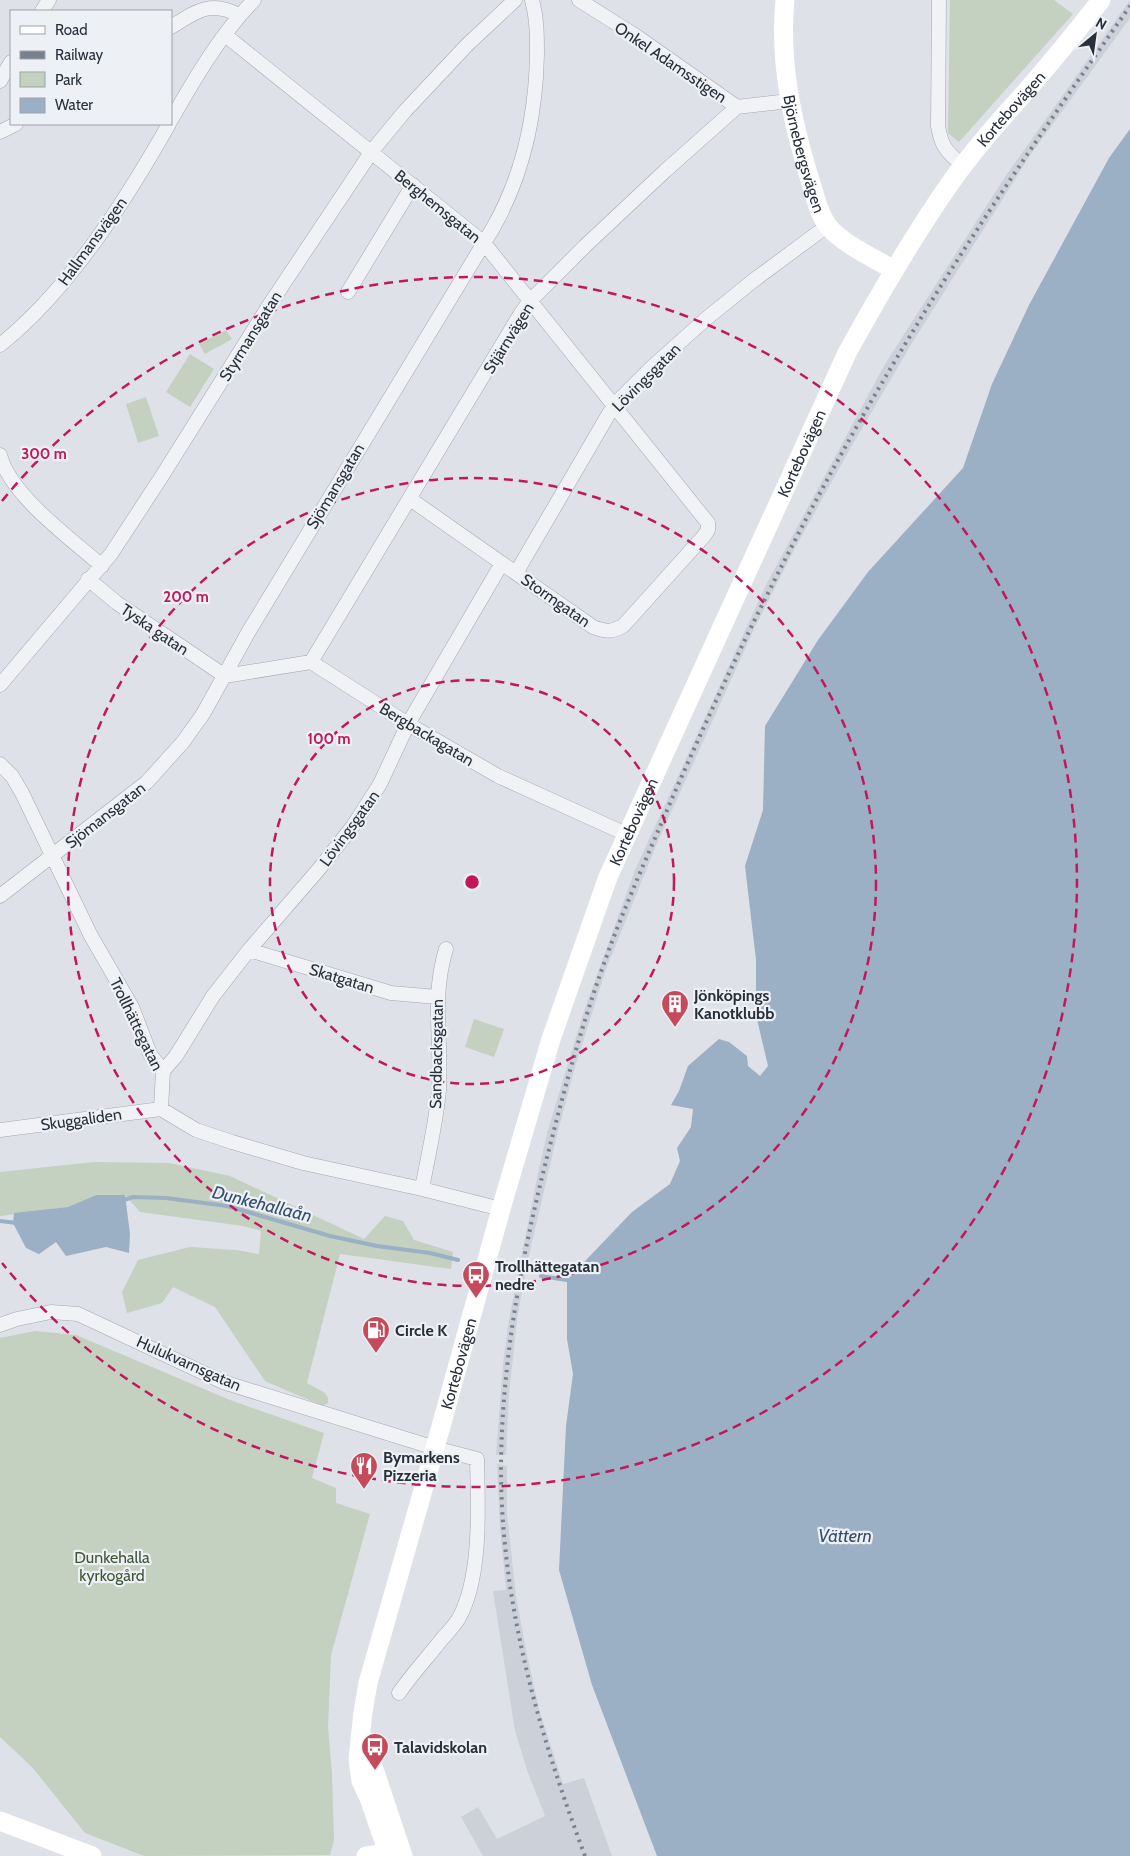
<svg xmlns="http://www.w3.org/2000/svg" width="1130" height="1856" font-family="Cabin,sans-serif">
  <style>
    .built { fill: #ccd0d8 }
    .green { fill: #c4d0c0 }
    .water { fill: #9bafc5 }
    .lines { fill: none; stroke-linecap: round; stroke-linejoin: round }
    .stream { stroke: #9bafc5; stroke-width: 4 }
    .street-casing { stroke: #a4a8b0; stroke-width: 15 }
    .street { stroke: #f0f2f5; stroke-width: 14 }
    .secondary { stroke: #fff; stroke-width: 19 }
    .rail { stroke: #79818f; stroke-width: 4; stroke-dasharray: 2.5 5; stroke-linecap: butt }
    .ring { fill: none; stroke: #c2185b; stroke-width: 2.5; stroke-dasharray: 9 6 }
    .labels { text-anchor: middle; stroke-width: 4.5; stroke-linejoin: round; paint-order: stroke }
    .street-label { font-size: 16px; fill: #28303c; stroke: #edf0f4 }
    .poi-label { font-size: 16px; font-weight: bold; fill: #28303c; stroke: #edf0f4; text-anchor: start }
    .park-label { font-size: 16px; fill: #3d5736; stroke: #edf0f4 }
    .water-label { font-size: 18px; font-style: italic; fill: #354e6d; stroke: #edf0f4 }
    .centre { fill: #c2185b; stroke: #edf0f4; stroke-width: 2.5 }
    .ring-label { font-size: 15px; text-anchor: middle; font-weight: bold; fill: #c2185b; stroke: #edf0f4; stroke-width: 4.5; stroke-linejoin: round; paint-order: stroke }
  </style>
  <rect width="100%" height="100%" fill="#dee1e7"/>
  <path class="built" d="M1130 0V18L1031 154 912 343 851 447 795 548 755 627 658 841 606 969 575 1067 557 1135 526 1268 517 1320 509 1394 506 1455H496L503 1364 509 1319 538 1173 548 1130 583 1014 635 870 766 585 885 364 1005 177Z
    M497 1464 507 1466V1514L516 1596 526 1650 539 1709 563 1784 584 1778 612 1856H483L461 1817 478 1807 497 1839 545 1816 528 1773 515 1731 493 1591 506 1590 500 1527Z"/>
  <path class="green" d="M950 0H1054L1073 14 959 142 948 133Z
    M226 330 232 339 205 354 199 344Z
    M190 354 214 369 190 407 166 392Z
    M146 397 159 436 138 443 126 404Z
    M474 1019 504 1029 494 1057 465 1047Z
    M94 1162 169 1163 230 1176 364 1239 385 1216 403 1221 414 1240 453 1252 451 1269 340 1254 307 1383 325 1393 328 1398V1403L323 1406 265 1381 215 1307 173 1287 162 1303 127 1313 122 1292 138 1260 190 1247 236 1250 259 1254 261 1231 243 1226 140 1212 125 1195H96L68 1207 0 1216V1172Z
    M35 1331 76 1335 230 1400 324 1433 312 1478 336 1488V1503L370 1514 331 1655 328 1727 332 1774 334 1840 330 1855 144 1856 85 1833 32 1767 0 1737V1338Z"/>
  <path class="water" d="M1130 129V1856H657L592 1685 559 1570 566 1426 573 1374 567 1339V1280L632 1212 670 1184 680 1161 677 1148 691 1127 693 1109 671 1105 679 1091 688 1066 719 1039 729 1042 747 1056 748 1066 760 1076 768 1066 756 1015V960L745 866 763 810 765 726 818 640 868 572 963 468 992 384 1029 305 1109 158Z
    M96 1195H125L130 1234 129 1253 106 1247 66 1256 56 1242 39 1254 26 1248 13 1223 14 1213 68 1207Z"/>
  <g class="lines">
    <path class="stream" d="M121 1201 133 1197 166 1198 227 1206 330 1236 377 1246 430 1253 458 1260
      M0 1221 17 1223
      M541 1276 567 1280"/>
    <defs>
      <path id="street" d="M579 0 636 36 737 107
        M939 0 938 126C942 149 947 151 963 166
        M42 11 49 0
        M171 27C197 11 210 0 239 15
        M225 35 483 242 708 523V530L704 536 623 626C612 632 606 632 593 627L410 499
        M0 81 11 62
        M171 120C195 78 220 35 254 0
        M0 132 16 124
        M348 292 413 185
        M0 345C69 290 126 200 169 124
        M0 455C10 495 70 538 102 566
        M516 573 614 405 651 368 707 318 754 280 827 226
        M88 579 117 603 225 676 311 662 408 724 498 776 626 834
        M311 662 521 313 530 301 585 246 665 171 737 107 789 101
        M0 685 111 554 162 476 268 307 372 151 405 111 467 45 515 0
        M0 764 12 776 22 793 91 936 132 1007 150 1054 163 1071 161 1109 196 1130 232 1142 303 1163 422 1189 501 1209
        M0 896 147 782 183 742 203 714 249 631 493 228C523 175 536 113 537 54 537 35 537 18 532 0
        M249 950 391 993 437 997
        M163 1071 176 1056 213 996 249 950 319 869 353 826 380 784 408 724 502 563
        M0 1130 161 1109
        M422 1189C428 1156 436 1123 439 1090 442 1041 431 998 446 949
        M0 1325 17 1319 51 1312 78 1314 223 1382 435 1448 477 1459C478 1506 482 1576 459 1618 455 1625 448 1632 442 1639 428 1657 412 1674 399 1693"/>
    </defs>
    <use href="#street" class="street-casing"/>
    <use href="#street" class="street"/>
    <g class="secondary">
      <path id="s1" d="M785 0C779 62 792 121 810 180 815 195 818 213 828 226 841 243 875 259 894 270"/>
      <path d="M364 1739 403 1856"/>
      <path d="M0 1821 92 1856"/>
      <path d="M366 1856 388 1853 398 1854"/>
      <path id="s2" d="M389 1856 369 1798 361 1781 358 1759 363 1712 368 1683 435 1448 501 1209 551 1039 608 877 847 353C879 295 913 236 951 182 975 148 1002 118 1029 88 1054 59 1078 30 1101 0"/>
    </g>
    <path class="rail" d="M585 1856C539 1733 502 1606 501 1473 501 1358 524 1244 553 1134 567 1079 583 1023 602 969 622 912 647 857 671 801 738 647 814 495 901 351 972 232 1051 119 1130 6"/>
  </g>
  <g class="ring">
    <circle cx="472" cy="882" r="202"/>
    <circle cx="472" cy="882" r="404"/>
    <path d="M2 501A605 605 0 1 1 2 1263"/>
  </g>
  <defs>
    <symbol id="building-pin" viewBox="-11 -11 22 30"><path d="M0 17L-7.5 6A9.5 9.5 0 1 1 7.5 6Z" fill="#c54a5c" stroke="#edf0f4"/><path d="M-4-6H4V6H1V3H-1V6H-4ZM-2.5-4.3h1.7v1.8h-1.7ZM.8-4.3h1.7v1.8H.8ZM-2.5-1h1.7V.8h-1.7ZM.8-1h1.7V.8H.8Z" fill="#fff"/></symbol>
    <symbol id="bus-pin" viewBox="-11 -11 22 30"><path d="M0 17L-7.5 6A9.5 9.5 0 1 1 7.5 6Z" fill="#c54a5c" stroke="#edf0f4"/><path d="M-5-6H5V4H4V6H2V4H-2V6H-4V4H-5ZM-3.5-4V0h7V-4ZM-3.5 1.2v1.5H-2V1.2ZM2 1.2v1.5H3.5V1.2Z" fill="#fff"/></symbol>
    <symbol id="fuel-pin" viewBox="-11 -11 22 30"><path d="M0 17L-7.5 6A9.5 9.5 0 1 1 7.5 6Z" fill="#c54a5c" stroke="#edf0f4"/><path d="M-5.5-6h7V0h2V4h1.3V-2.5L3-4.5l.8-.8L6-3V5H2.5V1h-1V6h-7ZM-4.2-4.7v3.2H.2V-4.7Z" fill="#fff"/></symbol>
    <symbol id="restaurant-pin" viewBox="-11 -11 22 30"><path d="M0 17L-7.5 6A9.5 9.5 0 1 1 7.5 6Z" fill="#c54a5c" stroke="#edf0f4"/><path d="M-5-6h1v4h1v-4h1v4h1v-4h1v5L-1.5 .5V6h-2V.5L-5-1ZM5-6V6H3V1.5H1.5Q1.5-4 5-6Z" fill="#fff"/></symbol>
  </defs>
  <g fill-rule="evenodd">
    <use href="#building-pin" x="659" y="988" width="32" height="43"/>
    <use href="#bus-pin" x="460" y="1259" width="32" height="43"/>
    <use href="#fuel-pin" x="360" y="1314" width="32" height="43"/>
    <use href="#restaurant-pin" x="348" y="1450" width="32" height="43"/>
    <use href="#bus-pin" x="359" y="1731" width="32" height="43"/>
  </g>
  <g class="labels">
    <g class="street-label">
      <text transform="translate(671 62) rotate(34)" y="6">Onkel Adamsstigen</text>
      <text dy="6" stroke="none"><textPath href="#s2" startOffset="1891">Kortebovägen</textPath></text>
      <text dy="6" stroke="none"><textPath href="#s1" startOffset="156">Björnebergsvägen</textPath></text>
      <text transform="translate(438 206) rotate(39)" y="6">Berghemsgatan</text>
      <text transform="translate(92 241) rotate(-54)" y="6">Hallmansvägen</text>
      <text transform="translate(250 336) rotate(-58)" y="6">Styrmansgatan</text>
      <text transform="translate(508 338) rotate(-58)" y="6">Stjärnvägen</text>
      <text transform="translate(646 377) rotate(-45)" y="6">Lövingsgatan</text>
      <text dy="6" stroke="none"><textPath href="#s2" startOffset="1486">Kortebovägen</textPath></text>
      <text transform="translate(335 486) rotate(-59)" y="6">Sjömansgatan</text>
      <text transform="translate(556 600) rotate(35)" y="6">Stormgatan</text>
      <text transform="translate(155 629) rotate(34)" y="6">Tyska gatan</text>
      <text transform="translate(427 734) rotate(31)" y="6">Bergbackagatan</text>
      <text transform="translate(105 815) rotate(-38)" y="6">Sjömansgatan</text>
      <text dy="6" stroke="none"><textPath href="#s2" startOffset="1081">Kortebovägen</textPath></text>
      <text transform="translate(349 828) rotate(-54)" y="6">Lövingsgatan</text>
      <text transform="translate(342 978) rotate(17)" y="6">Skatgatan</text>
      <text transform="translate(137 1024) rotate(64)" y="6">Trollhättegatan</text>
      <text transform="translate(436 1054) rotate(-89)" y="6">Sandbacksgatan</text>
      <text transform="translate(81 1119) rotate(-8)" y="6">Skuggaliden</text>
      <text transform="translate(189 1363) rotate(24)" y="6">Hulukvarnsgatan</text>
      <text dy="6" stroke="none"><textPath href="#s2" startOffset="511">Kortebovägen</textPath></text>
    </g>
    <g class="poi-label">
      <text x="694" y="1001">Jönköpings<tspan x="694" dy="18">Kanotklubb</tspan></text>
      <text x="495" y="1272">Trollhättegatan<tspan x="495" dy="18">nedre</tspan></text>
      <text x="395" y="1336">Circle K</text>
      <text x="383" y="1463">Bymarkens<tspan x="383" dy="18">Pizzeria</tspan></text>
      <text x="394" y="1753">Talavidskolan</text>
    </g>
    <g class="park-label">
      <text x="112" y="1563">Dunkehalla<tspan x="112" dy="18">kyrkogård</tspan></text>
    </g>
    <g class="water-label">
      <text transform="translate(262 1204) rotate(14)" y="6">Dunkehallaån</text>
      <text x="845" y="1542">Vättern</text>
    </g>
  </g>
  <circle cx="472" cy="882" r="8" class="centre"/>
  <g class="ring-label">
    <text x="44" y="459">300 m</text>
    <text x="186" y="602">200 m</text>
    <text x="329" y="744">100 m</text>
  </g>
  <rect x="10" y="10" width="162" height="115" fill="#edf0f4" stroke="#9ea3aa"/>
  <rect x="20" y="26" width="25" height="8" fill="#ffffff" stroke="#9ea3aa"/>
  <text x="55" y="35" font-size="15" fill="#28303c">Road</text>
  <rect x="20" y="51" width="25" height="8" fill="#79818f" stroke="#9ea3aa"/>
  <text x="55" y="60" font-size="15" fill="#28303c">Railway</text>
  <rect x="20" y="72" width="25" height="15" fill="#c4d0c0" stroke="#9ea3aa"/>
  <text x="55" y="85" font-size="15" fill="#28303c">Park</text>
  <rect x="20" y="98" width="25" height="15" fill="#9bafc5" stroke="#9ea3aa"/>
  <text x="55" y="110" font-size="15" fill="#28303c">Water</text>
  <g transform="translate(1095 35) rotate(29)" stroke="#edf0f4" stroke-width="4" paint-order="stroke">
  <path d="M0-4L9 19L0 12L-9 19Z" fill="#28303c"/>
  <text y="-8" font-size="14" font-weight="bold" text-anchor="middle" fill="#28303c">N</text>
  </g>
</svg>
